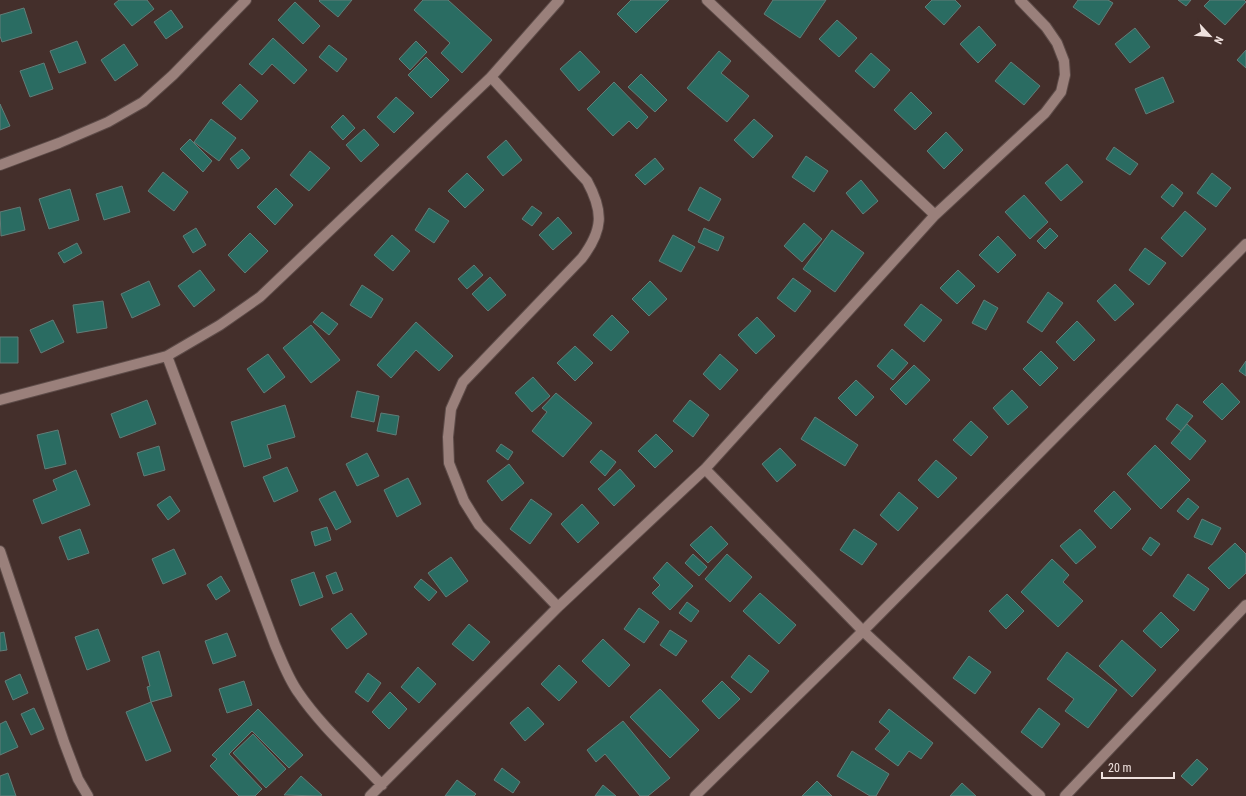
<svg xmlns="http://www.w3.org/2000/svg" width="1246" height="796" font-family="'Roboto Condensed',sans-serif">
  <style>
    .building { fill: #2a6c62; stroke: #627d78 }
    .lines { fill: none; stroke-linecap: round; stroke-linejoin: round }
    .minor-casing { stroke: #5d4b48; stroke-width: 12 }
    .minor { stroke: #9a807b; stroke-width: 10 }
  </style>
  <rect width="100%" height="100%" fill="#442f2b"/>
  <path class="building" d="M119 0H147L154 9 132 26 114 4Z
    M320 0H352L338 17 319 1Z
    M423 0H448L492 40 462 73 441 53 450 43 414 10Z
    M631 0H669L636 33 617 14Z
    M773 0H826L800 38 764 14Z
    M932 0H955L961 6 944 25 925 7Z
    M1078 0H1108L1113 3 1099 25 1073 7Z
    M1178 0H1191L1186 6Z
    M1210 0H1244L1246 2 1225 25 1204 6Z
    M295 2 320 26 303 44 278 20Z
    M24 8 32 33 2 42 0 36V15Z
    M171 10 183 27 166 39 154 22Z
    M837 20 857 38 839 57 819 39Z
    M979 26 996 45 978 63 960 44Z
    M1135 28 1150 47 1130 63 1115 44Z
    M273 38 307 70 294 84 272 64 262 75 249 64Z
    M77 41 86 63 59 73 50 51Z
    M416 41 427 52 410 70 399 59Z
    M124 44 138 65 115 81 101 60Z
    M329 45 347 59 337 72 319 57Z
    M1246 50V68L1237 60Z
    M580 51 600 72 579 91 560 69Z
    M719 51 731 61 721 73 749 96 727 122 687 88Z
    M871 53 890 70 874 88 855 71Z
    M426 57 449 80 431 98 408 75Z
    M1011 62 1040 86 1024 105 995 81Z
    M44 63 53 89 30 97 20 71Z
    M641 74 667 100 655 112 628 87Z
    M1163 77 1174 102 1146 114 1135 89Z
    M614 82 648 117 637 129 629 121 613 136 587 109Z
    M240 84 258 101 241 120 222 103Z
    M911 92 932 113 915 130 894 110Z
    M396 97 414 113 394 133 377 117Z
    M0 104 10 126 0 130Z
    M343 115 355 128 343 140 331 127Z
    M211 119 236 138 219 161 194 142Z
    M754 119 773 136 753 158 734 140Z
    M364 129 379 145 361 162 346 145Z
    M946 132 963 150 944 169 927 151Z
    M190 139 212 161 203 172 180 149Z
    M506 140 522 160 503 176 487 157Z
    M1114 147 1138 164 1130 175 1106 159Z
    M242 149 250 158 238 169 230 159Z
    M310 151 330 168 309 191 290 175Z
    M806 156 828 171 814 192 792 177Z
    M655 158 664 169 645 185 635 175Z
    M1067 164 1083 182 1061 201 1045 183Z
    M163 172 188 192 174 211 148 191Z
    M467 173 484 190 465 208 448 191Z
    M1212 173 1231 188 1216 207 1197 193Z
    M861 180 878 201 863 214 846 193Z
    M1172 184 1183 193 1173 207 1161 197Z
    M122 186 130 212 104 220 96 194Z
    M700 187 721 199 709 221 688 210Z
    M276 188 293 205 275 225 257 207Z
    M70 189 79 220 49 229 39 199Z
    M1024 195 1048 222 1030 239 1005 212Z
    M532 206 542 213 532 226 522 219Z
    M20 207 25 230 1 236 0 212Z
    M429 208 449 221 434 243 415 230Z
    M1185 211 1206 229 1182 257 1161 238Z
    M558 217 572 233 553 250 539 235Z
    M804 223 822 239 802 262 784 246Z
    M196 228 206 245 193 253 183 236Z
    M704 228 724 237 718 251 698 242Z
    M1050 228 1058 236 1045 249 1037 241Z
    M832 230 864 253 835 292 803 269Z
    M250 233 268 251 245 273 228 255Z
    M392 235 410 251 393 271 374 255Z
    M673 235 695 247 681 272 659 261Z
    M998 236 1016 255 998 273 979 255Z
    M77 243 82 253 64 263 58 253Z
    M1145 248 1166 263 1149 285 1129 270Z
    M474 265 483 275 467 289 458 279Z
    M200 270 215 290 194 307 178 286Z
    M958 270 975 286 957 304 940 288Z
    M490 277 506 295 488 311 472 294Z
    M793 278 811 291 795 312 777 298Z
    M149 281 160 305 132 318 121 294Z
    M650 281 667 299 649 316 632 299Z
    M1115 284 1134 304 1115 321 1097 301Z
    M362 285 383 299 371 318 350 305Z
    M1048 292 1063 303 1042 332 1027 322Z
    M984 300 998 308 986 330 972 323Z
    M103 301 107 328 77 333 73 305Z
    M921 304 942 320 924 342 904 325Z
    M322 312 338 324 329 335 313 322Z
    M612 315 629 332 611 351 593 335Z
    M757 317 775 336 756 354 738 335Z
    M53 320 64 342 41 353 30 330Z
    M1077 321 1095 340 1074 361 1056 342Z
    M416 322 453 356 439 371 416 350 391 378 377 365Z
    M311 325 340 360 311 383 283 348Z
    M0 337H18V363H0Z
    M575 346 593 363 575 381 557 363Z
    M892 349 908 363 893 380 877 366Z
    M1041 351 1058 368 1040 386 1023 369Z
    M268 354 285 377 264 393 247 369Z
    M720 354 738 370 720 390 703 374Z
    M1246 361V376L1239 371Z
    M914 365 930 380 906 405 890 389Z
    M533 377 550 396 532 412 515 393Z
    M856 380 874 397 856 416 838 398Z
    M1222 383 1240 402 1222 420 1203 402Z
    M1012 390 1028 407 1008 425 993 408Z
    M357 391 379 396 374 422 351 417Z
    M556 393 592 423 563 457 532 431 547 412 542 408Z
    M147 400 156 424 120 438 111 414Z
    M690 400 709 415 693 437 673 421Z
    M1177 404 1193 416 1181 431 1166 419Z
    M285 405 295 437 267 445 271 458 244 467 231 422Z
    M381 413 399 416 396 435 377 431Z
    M815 417 858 445 845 466 801 439Z
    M971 421 988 437 971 456 953 440Z
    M1187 424 1206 441 1190 460 1171 443Z
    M58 430 66 464 45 469 37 435Z
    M656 434 673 451 655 468 638 451Z
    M501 444 513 452 508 460 496 451Z
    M1155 445 1190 480 1161 509 1127 474Z
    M159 446 165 470 144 476 137 453Z
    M780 448 796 465 777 482 762 464Z
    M601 450 616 462 605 476 590 462Z
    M367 453 379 476 357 486 346 464Z
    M936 460 957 478 938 498 918 480Z
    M509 464 524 483 502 501 487 481Z
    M287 467 298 491 274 502 263 477Z
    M620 469 635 486 614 506 598 489Z
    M76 470 90 505 42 524 33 500 57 490 53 480Z
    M408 478 421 504 397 517 384 490Z
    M335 491 351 522 336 530 319 499Z
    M1114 491 1131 509 1111 529 1094 511Z
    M899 492 918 508 898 531 880 515Z
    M170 496 180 511 168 520 157 505Z
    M1188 498 1199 507 1188 520 1177 511Z
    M531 499 552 514 530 544 510 529Z
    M582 504 599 523 578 543 561 524Z
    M1202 519 1221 528 1212 545 1194 537Z
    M711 526 728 544 708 563 690 545Z
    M327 527 331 540 315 546 311 532Z
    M80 529 89 553 68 560 59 537Z
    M854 529 877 544 862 565 840 550Z
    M1080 529 1096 547 1076 564 1060 546Z
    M1150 537 1160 544 1151 556 1142 549Z
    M1235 543 1246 554V573L1229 589 1208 568Z
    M174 549 186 574 163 584 152 559Z
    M693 554 707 567 699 576 685 563Z
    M727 554 752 577 730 602 705 579Z
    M451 557 468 581 446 597 428 573Z
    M1052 559 1069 575 1063 582 1083 601 1058 627 1021 592Z
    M667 562 693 586 670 610 652 593 660 585 653 578Z
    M314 572 323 597 300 606 291 580Z
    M336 572 343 590 333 594 326 576Z
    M1188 574 1209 589 1194 611 1173 596Z
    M221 576 230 591 216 600 207 585Z
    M421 579 437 592 429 601 414 587Z
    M760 593 796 625 779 644 743 611Z
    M1007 594 1024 611 1006 629 989 611Z
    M687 602 699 611 691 622 679 613Z
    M639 608 659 622 644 643 624 629Z
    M1161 612 1179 630 1161 648 1143 631Z
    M351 613 367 634 347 649 331 629Z
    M469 624 490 642 473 661 452 644Z
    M98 629 110 661 87 670 75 637Z
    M670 630 687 641 676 656 660 645Z
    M4 632 7 650 0 651V633Z
    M227 633 236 656 213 664 205 641Z
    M603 639 630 665 609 687 582 661Z
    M1122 640 1156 670 1132 697 1099 666Z
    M159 651 172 696 151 702 147 687 150 686 142 657Z
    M1067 652 1117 690 1088 728 1065 711 1074 699 1047 679Z
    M749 655 769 671 751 693 731 677Z
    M969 656 991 672 975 694 953 678Z
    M559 665 577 682 559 701 541 684Z
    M418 667 436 684 419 703 401 687Z
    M368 673 381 683 368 702 355 692Z
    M20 674 28 693 13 700 5 681Z
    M244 681 252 705 227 713 219 689Z
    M722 681 740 699 719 719 702 701Z
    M660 689 699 730 670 758 630 717Z
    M390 692 407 709 389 729 372 712Z
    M151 702 171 751 146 761 126 712Z
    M528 707 544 724 525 741 510 723Z
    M34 708 44 729 31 735 21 714Z
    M1039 708 1060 724 1042 748 1021 732Z
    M258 709 303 755 289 768 252 731 229 754 262 789 255 796H239L210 766 217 759 212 755Z
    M889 709 933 743 921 759 909 751 898 766 875 749 890 731 879 722Z
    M6 721 18 747 0 755V724Z
    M623 721 670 778 648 796H640L605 754 596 762 587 750Z
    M253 734 286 769 266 788 233 753Z
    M852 751 889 774 876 796H870L837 776Z
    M1197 759 1208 769 1192 786 1181 776Z
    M502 768 520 782 513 793 494 780Z
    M8 773 16 796H0V776Z
    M301 776 322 795 320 796 284 795Z
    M457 780 476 794 474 796H445Z
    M817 781 832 796H802Z
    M962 783 976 796H950Z
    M603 785 616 796H595Z"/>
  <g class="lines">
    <defs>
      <path id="minor" d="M707 0 935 215
        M491 77 587 181C604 212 603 230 582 258L463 382 451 409 448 437 449 463 464 501 479 525 558 607
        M0 165 59 143 108 122 143 102 173 75 246 0
        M167 356 275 645C282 661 288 678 298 692 321 726 354 755 382 785
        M0 400 167 356 220 325 260 297 491 77 559 0
        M705 469 863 631 1040 796
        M0 551 64 742 78 779 88 796
        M370 796 558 607 705 469 935 215 1045 113 1061 92 1065 75 1064 61 1057 43 1046 27 1020 0
        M695 796 863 631 1246 244
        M1065 796 1246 605"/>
    </defs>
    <use href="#minor" class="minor-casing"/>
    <use href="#minor" class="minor"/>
  </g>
  <g transform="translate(1210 36) rotate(116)" stroke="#442f2b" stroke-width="3" paint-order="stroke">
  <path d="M0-3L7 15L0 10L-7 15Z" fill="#efe1de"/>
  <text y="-6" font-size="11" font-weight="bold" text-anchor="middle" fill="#efe1de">N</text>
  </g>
  <path d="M1102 772v6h72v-6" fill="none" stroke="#efe1de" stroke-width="2"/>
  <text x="1108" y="772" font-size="12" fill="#efe1de" stroke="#442f2b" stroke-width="3" paint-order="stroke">20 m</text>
</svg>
